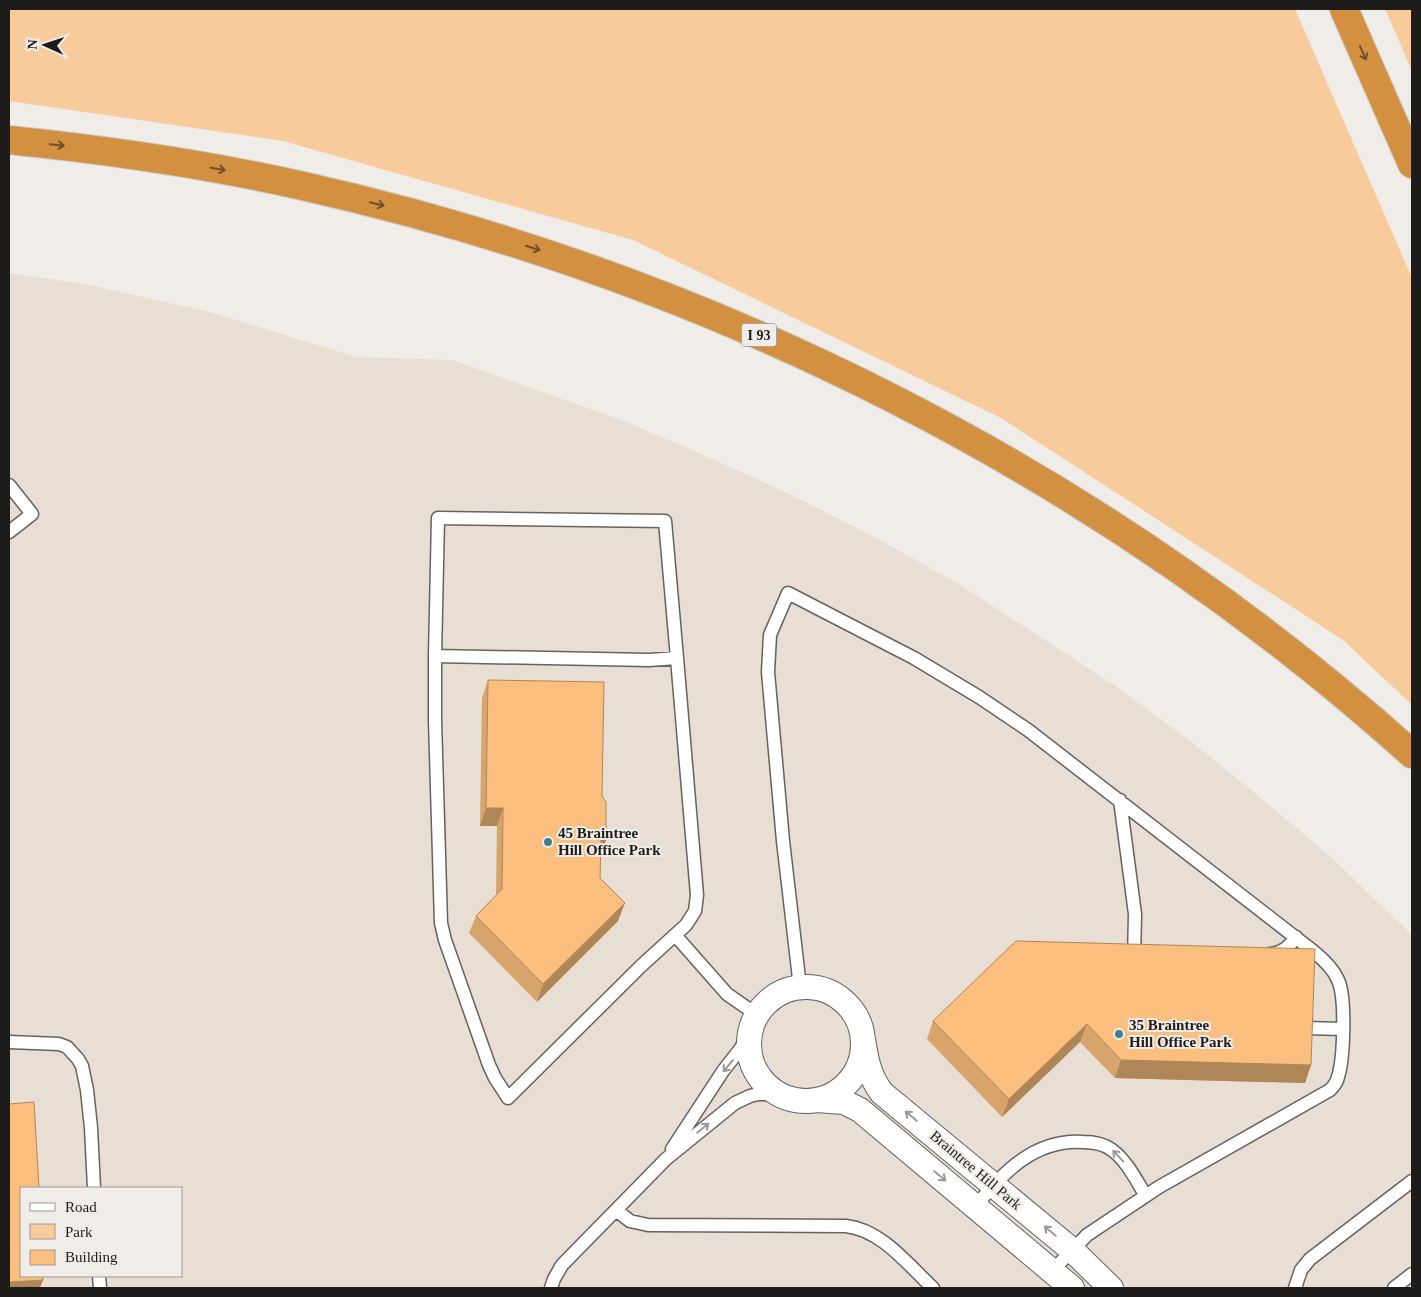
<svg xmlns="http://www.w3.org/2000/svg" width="1421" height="1297" font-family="'Times New Roman',serif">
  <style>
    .built { fill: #e8ded4; fill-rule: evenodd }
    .green { fill: #f7cb9c }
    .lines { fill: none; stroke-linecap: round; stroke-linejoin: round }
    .service-casing { stroke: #66625f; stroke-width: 15 }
    .minor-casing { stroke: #66625f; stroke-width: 26 }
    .motorway-casing { stroke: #c9c9c8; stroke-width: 30 }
    .service { stroke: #fff; stroke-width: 12 }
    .minor { stroke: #fff; stroke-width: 24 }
    .motorway { stroke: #d29040; stroke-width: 28 }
    .wall { fill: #d7a46c }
    .shaded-wall { fill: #af8658 }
    .building { fill: #fabf7e; stroke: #af8658 }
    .oneway { stroke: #6e502b }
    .oneway2 { stroke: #999998 }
    .poi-dot { fill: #3e8092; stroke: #f0ece7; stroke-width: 2 }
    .labels { text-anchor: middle; stroke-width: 4; stroke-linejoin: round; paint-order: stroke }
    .shield { fill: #f0ece7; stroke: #5c5a58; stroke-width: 1 }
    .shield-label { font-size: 14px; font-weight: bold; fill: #1d1c1a }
    .poi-label { font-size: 15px; font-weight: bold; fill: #1d1c1a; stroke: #f0ece7; text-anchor: start }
    .street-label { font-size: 15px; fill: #1d1c1a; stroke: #f0ece7 }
  </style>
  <rect width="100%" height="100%" fill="#f0ece7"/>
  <path class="built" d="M9 273 90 285 213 313 356 357 452 360 624 421 708 457 796 497 878 539 957 583 1114 685 1189 740 1262 799 1333 859 1412 935V1288H9ZM21 1188H181V1276H21Z"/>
  <path class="green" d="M9 9H1295L1412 278V705L1343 640 1001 418 633 240 283 141 9 101Z
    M1385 9H1412V71Z"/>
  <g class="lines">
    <defs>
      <path id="service" d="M9 485 32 514 9 532
        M435 656 649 660 677 658 697 895 695 911 686 925 641 966 508 1098 495 1078 489 1065 445 940 441 923 435 720Z
        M435 656 438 518 665 521 677 658
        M1120 800 1135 914 1134 959
        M675 935 727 994 757 1015
        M1270 954C1282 953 1289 947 1296 937
        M800 987 783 841 768 672 770 635 788 593 914 658 979 697 1028 730 1313 951C1323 959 1333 968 1338 980 1346 997 1344 1058 1338 1077 1337 1082 1334 1086 1330 1090L1159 1187 1087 1235 1053 1270
        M1306 1028 1342 1029
        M9 1042 59 1044 67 1047 78 1059 82 1066 87 1090 91 1128 94 1188
        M672 1149 723 1071 741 1048 753 1025
        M976 1206C1003 1172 1035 1139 1083 1142 1093 1142 1103 1143 1112 1150 1127 1161 1136 1180 1146 1196
        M616 1210 630 1221 648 1225 846 1226C882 1230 908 1265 933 1288
        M99 1276 100 1288
        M551 1288 554 1279 562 1265 666 1159 735 1103 750 1096 758 1094H768L791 1099
        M1295 1288 1301 1270 1310 1259 1412 1181
        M1394 1288 1412 1274"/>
      <path id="minor" d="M749 1044a57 57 0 1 1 114 0a57 57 0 1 1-114 0Z
        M863 1039C866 1059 869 1076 882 1093L1072 1250 1111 1288
        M816 1100 844 1102 860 1110 1072 1288"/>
      <path id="motorway" d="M1344 9 1412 164
        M9 140C107 150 206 164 303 186 713 278 1099 473 1412 754"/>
    </defs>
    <use href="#service" class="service-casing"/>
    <use href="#minor" class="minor-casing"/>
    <use href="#motorway" class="motorway-casing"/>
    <use href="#service" class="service"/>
    <use href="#minor" class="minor"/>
    <use href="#motorway" class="motorway"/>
  </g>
  <path class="wall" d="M488 680 600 854V878L618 921 537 1002 469 933 476 916 496 895 497 826H480L482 698Z
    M1016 941 1311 1065 1305 1083 1115 1078 1080 1042 1002 1117 927 1039 933 1021Z"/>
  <path class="shaded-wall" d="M486 808H503L497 826H480Z
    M601 840H606L599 858Z
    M625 903 618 921 537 1002 543 984Z
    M1087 1024 1080 1042 1002 1117 1009 1099Z
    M1121 1060 1311 1065 1305 1083 1115 1078Z
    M43 1280 40 1288H9V1282Z"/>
  <path class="building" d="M488 680 604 682 602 796 606 802V840H601L600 878 625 903 543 984 476 916 502 889 503 808H486Z
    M1016 941 1315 949 1311 1065 1121 1060 1087 1024 1009 1099 933 1021Z
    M34 1102 39 1188H21V1276H43V1280L9 1282V1104Z"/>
  <defs><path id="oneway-shaft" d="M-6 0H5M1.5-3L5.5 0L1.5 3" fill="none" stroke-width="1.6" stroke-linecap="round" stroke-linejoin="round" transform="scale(1.25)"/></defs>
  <g class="oneway">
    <use href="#oneway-shaft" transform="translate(1363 53) rotate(66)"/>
    <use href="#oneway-shaft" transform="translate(57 145) rotate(6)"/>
    <use href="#oneway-shaft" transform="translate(218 169) rotate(10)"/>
    <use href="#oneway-shaft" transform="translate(377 204) rotate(14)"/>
    <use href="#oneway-shaft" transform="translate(533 248) rotate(18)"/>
  </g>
  <g class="oneway2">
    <use href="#oneway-shaft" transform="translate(728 1066) rotate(130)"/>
    <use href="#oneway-shaft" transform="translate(911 1116) rotate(-140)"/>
    <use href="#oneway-shaft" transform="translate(703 1128) rotate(-39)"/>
    <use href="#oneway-shaft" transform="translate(1118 1156) rotate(-134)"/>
    <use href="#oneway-shaft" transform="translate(940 1176) rotate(40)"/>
    <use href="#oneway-shaft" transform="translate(1050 1231) rotate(-140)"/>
  </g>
  <g class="poi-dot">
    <circle cx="548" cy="842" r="5"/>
    <circle cx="1119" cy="1034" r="5"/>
  </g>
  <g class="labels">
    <rect class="shield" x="741.5" y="323.5" width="35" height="23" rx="4"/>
    <g class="shield-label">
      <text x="759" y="340">I 93</text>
    </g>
    <g class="poi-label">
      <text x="558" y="838">45 Braintree<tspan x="558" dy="17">Hill Office Park</tspan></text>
      <text x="1129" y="1030">35 Braintree<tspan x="1129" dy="17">Hill Office Park</tspan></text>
    </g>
    <g class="street-label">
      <text transform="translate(976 1170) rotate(40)" y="5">Braintree Hill Park</text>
    </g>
  </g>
  <rect width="1421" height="1297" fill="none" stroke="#1d1c1a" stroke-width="20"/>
  <rect x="20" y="1187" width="162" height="90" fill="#f0ece7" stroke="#9c9995"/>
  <rect x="30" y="1203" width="25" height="8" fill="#ffffff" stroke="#9c9995"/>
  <text x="65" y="1212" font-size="15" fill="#1d1c1a">Road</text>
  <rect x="30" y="1224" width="25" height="15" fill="#f7cb9c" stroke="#9c9995"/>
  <text x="65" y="1237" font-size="15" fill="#1d1c1a">Park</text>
  <rect x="30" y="1250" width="25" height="15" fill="#fabf7e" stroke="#9c9995"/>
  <text x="65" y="1262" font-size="15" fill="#1d1c1a">Building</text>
  <g transform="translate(45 45) rotate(273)" stroke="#f0ece7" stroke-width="4" paint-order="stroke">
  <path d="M0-4L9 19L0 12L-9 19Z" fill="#1d1c1a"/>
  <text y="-8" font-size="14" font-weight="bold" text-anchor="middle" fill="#1d1c1a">N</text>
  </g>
</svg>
